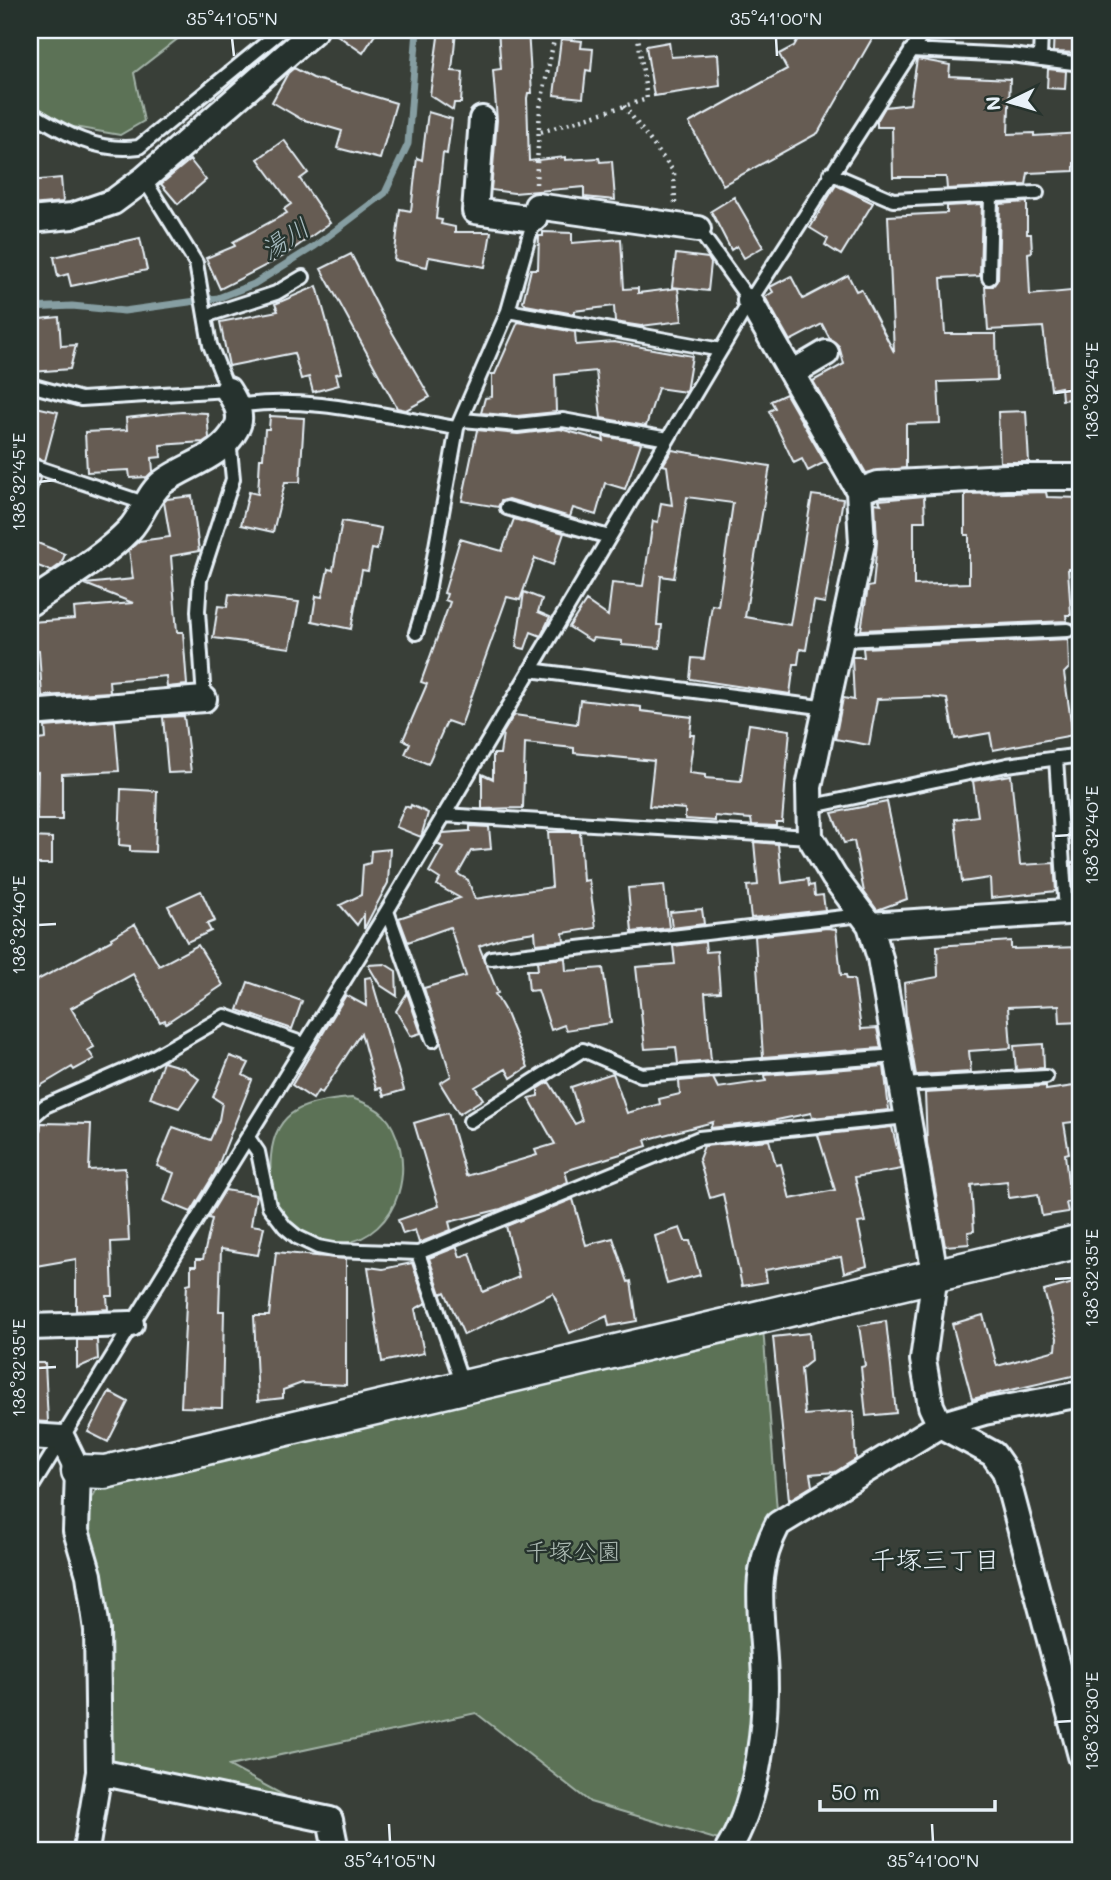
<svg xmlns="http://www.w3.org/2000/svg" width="1111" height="1880" font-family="Mali,'Klee One',sans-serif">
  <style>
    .green { fill: #5c7256; stroke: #a2b2a7; stroke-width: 2 }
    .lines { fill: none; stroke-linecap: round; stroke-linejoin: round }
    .stream { stroke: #869ea2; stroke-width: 7 }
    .building { fill: #665b52; stroke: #e8f1f8; stroke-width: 2 }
    .service-casing { stroke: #e8f1f8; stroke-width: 18 }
    .minor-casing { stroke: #e8f1f8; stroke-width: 30 }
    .tertiary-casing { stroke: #e8f1f8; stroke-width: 37 }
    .path { stroke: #e8f1f8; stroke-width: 4.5; stroke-dasharray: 2 5; stroke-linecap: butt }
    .service { stroke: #26332d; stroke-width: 12 }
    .minor { stroke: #26332d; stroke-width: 24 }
    .tertiary { stroke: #26332d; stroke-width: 32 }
    .ticks { fill: none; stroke: #e8f1f8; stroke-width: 2.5 }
    .labels { text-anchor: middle; stroke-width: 5; stroke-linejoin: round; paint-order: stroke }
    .park-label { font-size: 24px; fill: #b0beb7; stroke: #26332d }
    .water-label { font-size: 26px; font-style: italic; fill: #a6babf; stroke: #26332d }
    .neighbourhood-label { font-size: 26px; fill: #e8f1f8; stroke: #26332d }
    .neatline { fill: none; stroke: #e8f1f8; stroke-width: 2.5 }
    .ticks-label { font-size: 18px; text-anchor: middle; fill: #e8f1f8 }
  </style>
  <rect width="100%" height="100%" fill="#393f38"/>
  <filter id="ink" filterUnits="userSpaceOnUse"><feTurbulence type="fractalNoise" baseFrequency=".0143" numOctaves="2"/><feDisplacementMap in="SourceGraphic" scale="14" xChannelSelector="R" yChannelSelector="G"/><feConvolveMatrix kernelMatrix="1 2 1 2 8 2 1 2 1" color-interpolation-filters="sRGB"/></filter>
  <g filter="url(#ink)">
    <path class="green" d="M30 30H189L134 73 144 121 120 135 68 126 30 106Z
      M352 1098C381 1108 392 1117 400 1148 414 1210 359 1270 300 1231 295 1227 287 1224 283 1218 279 1211 277 1201 274 1193 270 1182 270 1167 271 1156 275 1108 309 1101 352 1098Z
      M762 1314 778 1524 765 1661 732 1844 590 1802 476 1713 229 1766 330 1820 99 1772 76 1531 105 1472Z"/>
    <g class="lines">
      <path class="stream" d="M30 308 72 306 124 311 218 298 254 284 315 246 385 193 408 144 417 30"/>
    </g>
    <path class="building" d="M330 30H378L363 53Z
      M439 30H456L452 71 463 72 461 103H454L453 110 430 95Z
      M498 30H528L532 93H528L527 98 529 161 565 157V160L599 158 600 162 612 161 615 200 584 197V187L514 193 491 190 497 120 493 70 501 69Z
      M803 30H877L818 133 723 185 689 123 787 69 779 54 794 46Z
      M1054 30H1081V53L1053 52Z
      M561 39 582 41 581 48 593 49 591 71 586 70 583 98 554 95Z
      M669 42 671 57 718 54 720 86 654 96 646 46Z
      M917 59 950 65 949 76 1010 79 1008 134 1034 133V136L1081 133V163H1074V171L1028 173 1026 185 947 189 946 177H893L892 127H877V121L885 107 910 104Z
      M294 68 313 78 396 103 380 159 337 148 342 131 301 119 272 102 288 73Z
      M1048 69 1066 71 1065 89 1047 88Z
      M428 112 452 119 447 154 443 153 436 219 442 220 441 224 455 227V232H491L485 267 429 257 427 267 394 260 400 209 411 211 417 158 422 160Z
      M284 140 308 173 300 179 330 223 282 257 220 289 206 258 235 246 233 242 287 213 284 209 291 204 258 159Z
      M190 160 206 180 178 204 161 184Z
      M61 178 63 202 30 205V181Z
      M836 185 873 203 841 255 825 245 828 239 810 228Z
      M734 197 763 247 744 258 737 246 731 250 711 211Z
      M1027 202V234H1031L1032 252 1028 253 1030 295 1081 290V398L1062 400 1061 387 1051 389 1043 327 988 330 985 286H993L998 279 1000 204Z
      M982 204 980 276 941 278 945 334H996L997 380 938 382 940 423 906 424V468L866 473 813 381 844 364 839 346 830 339 822 324 790 341 765 297 773 292 770 287 791 276 803 299 848 275 856 291 861 289 894 352 888 216 947 213V206Z
      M543 232 572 233V243L621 239 624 289 638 288V293L678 288 682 321 641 326 615 322 614 306 574 311V314L526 305 523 302 531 269H538L539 236H543Z
      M140 238 147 270 71 286 68 274 58 277 54 257Z
      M351 254 381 313 430 397 406 410 397 408 321 269Z
      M676 254 708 258 711 263 708 291 672 287Z
      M317 286 341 373 336 374 339 385 313 392 309 377 301 379 294 353 229 366 220 322 278 311 275 304Z
      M59 317 61 346 76 345 70 369 32 372 30 320Z
      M518 322 575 332 576 345 614 342 692 356 686 392 658 388 646 426 601 418 596 371 555 375 556 412 517 416 481 413 485 398 492 397V374H495Z
      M786 394 825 462 808 471 802 459 794 463 769 411 775 408 771 401Z
      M36 407 58 412 45 461 30 456V419L33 420Z
      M1026 411 1029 462H1000L998 412Z
      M182 412 207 413 209 438 203 442 160 445 161 457 152 458 153 471 147 477 130 478 129 470 87 472 85 432 127 430 126 418Z
      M270 416 304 418 300 482H285L273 532 241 525 249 492 258 494 260 458H263L265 429H269Z
      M560 429 604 441 603 436 641 443 625 489 605 483 596 515 573 508 570 517 509 499 501 501 498 507 462 501 477 430 518 434Z
      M672 450 770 466 745 617 790 625 812 495 843 499 825 603 814 601 806 650 800 649 798 664H794L790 694 690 679 692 658 704 659 712 605 718 606 733 503 687 497 674 578 661 576 657 625H662L660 648 622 645V641L593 638 591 641 569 627 586 601 608 616 612 583 643 586 653 521 658 522 661 503 672 505 667 466 663 465Z
      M30 474 40 478 36 494 30 493Z
      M1046 492 1047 497 1081 498V569H1068L1071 615H1066L1067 621 861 630 868 587 873 586 877 542 875 503 881 504 879 500 924 496 925 521H914V585L969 583V535H965V494Z
      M192 496 199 551 171 556 177 632H183L187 685 167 687 166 676 109 681 110 692 42 696 39 650 30 651V622L75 619 74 608 133 603 85 584 133 579 129 550 139 541 170 537 164 502 167 499Z
      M514 519 564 533 553 565 535 558 520 600 507 597 461 726 447 721 428 764 405 754 410 743 403 740 427 684 421 682 450 602 445 600 447 594 444 593 460 539 502 551Z
      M342 521 381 528 377 550 372 549 368 571 362 570 351 629 312 621 316 596 322 597 328 569 333 570Z
      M30 540 65 554 61 564 51 571 30 563Z
      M524 592 542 599 538 612 550 617 541 636 531 632 525 649 516 647Z
      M229 594 299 602 290 648 213 638 218 606 227 607Z
      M1068 639 1069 668 1064 673 1073 735 993 750 990 733 955 739 947 699 930 697 877 699 869 745 835 739 843 698 854 700 852 657H864L863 648Z
      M580 700 641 707V711L692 717 690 735H694L689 773 705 775V778L741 781 749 724 790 730 782 822H776V826L752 825 751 819 715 816V821L685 819V809L649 806 654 761 574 753V748L525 743 523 808 482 809V774L493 779V754H500L503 733 512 718 515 715 577 724Z
      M184 716 191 772 168 773 163 717Z
      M115 721 119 771 62 774V820H37L38 772 30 773V741L46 739 45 727Z
      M1011 775 1020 865 1054 863 1056 891 991 898 990 878 962 882 955 819 978 816 973 781Z
      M121 789 157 791 155 852 130 851V846L119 845Z
      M887 802 907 899 877 910 864 892 854 841 844 843 832 813Z
      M411 805 428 813 421 837 396 827 405 806 410 808Z
      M470 826 489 827 491 849 471 851 458 874 468 880 475 899 552 887 548 832H580L583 881 589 880 596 928 563 933 564 941 536 944 535 932 508 936 479 946 498 993 495 994 505 1011 528 1067 511 1078 506 1069 475 1087 483 1099 459 1114 440 1083 451 1076 424 988 466 976 450 927 408 942 399 918 460 898 437 885 440 879 429 872 443 847 437 844 443 833 470 831Z
      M30 837 52 838V864H30Z
      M754 842 778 844 782 883 808 879 809 886 814 885 815 896 823 895 825 910 751 918 747 886 758 885Z
      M390 849 388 883 364 929V914L357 925 340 905 361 895 363 865 370 863 371 851Z
      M1081 861V889H1073L1072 862Z
      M664 885 669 928 632 932 628 888Z
      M201 891 215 921 207 924 211 931 187 942 168 906Z
      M702 909 704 924 672 928 670 912Z
      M135 924 159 966 198 945 223 985 166 1023 165 1020 160 1022 133 974 71 1008 94 1047 88 1050 94 1059 74 1070 72 1067 30 1092V984L112 940 111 938Z
      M827 928 836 929 841 975H846L847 979H854L861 1029 877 1028 881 1048 763 1057 755 936Z
      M1011 941V949L1081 947V1022L1060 1023 1059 1005 1008 1007 1011 1048 969 1051 971 1072 916 1075 906 1018 904 983 938 977 937 946Z
      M705 942 706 952 717 951 720 992 705 993 711 1061 678 1064 676 1047 645 1049 636 967 675 964 673 946Z
      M565 958 566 971 603 968 611 1023 566 1030 564 1025 551 1030 538 990 529 991 527 970H538L537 961Z
      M385 964 396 971 397 996 380 985 368 965Z
      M371 977 404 1090 384 1096 381 1088 376 1089 361 1033 322 1093 318 1091 313 1099 292 1085 346 995 366 1006 365 978Z
      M248 982 302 1001 292 1029 238 1010Z
      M407 993 421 1033 411 1036 396 1011Z
      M1043 1044 1044 1068 1016 1070 1014 1046Z
      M230 1056 249 1063 243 1075 252 1080 215 1173 191 1212 164 1201 174 1173 157 1166 173 1127 210 1140 219 1120 222 1103 213 1097Z
      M163 1062 184 1068 199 1079 179 1108 150 1098Z
      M884 1066 889 1110 812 1118 811 1113 767 1122 710 1128 713 1122 645 1140 647 1146 565 1171 568 1182 501 1209 449 1222 451 1230 419 1243 415 1230 403 1234 398 1220 439 1206 414 1123 448 1113 466 1176 537 1155 535 1150 555 1144 529 1098 538 1096V1089L549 1082 575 1124 582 1121 571 1087 613 1073 627 1113 660 1104 659 1099 680 1094 679 1081 713 1078 718 1088 766 1081 765 1075Z
      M1081 1085V1121L1064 1123 1069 1153 1065 1154 1070 1202 1066 1203 1068 1212 1042 1216 1038 1194 1009 1198 1007 1181 971 1185 974 1231 968 1232 969 1244 945 1246 927 1143 925 1093 1046 1086V1090Z
      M41 1123 91 1124 89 1170 125 1168 129 1241 111 1242 113 1296H107L108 1309 76 1311V1259L30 1267V1164H34L35 1134 40 1133Z
      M892 1127 902 1169 855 1177 865 1222 858 1223 867 1266 844 1273 841 1257 765 1270 767 1282 742 1286 723 1194 710 1198 699 1159 704 1146 769 1140 776 1165 781 1164 790 1199 835 1190 818 1135Z
      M225 1190 256 1195 251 1225 264 1227 258 1255 221 1249 219 1311H224L222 1408 181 1407 187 1284 191 1283V1266H196V1259H203L212 1219 208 1218Z
      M573 1199 586 1245 613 1238 628 1282 631 1281 637 1321 609 1326 607 1316 570 1333 553 1293 464 1335 445 1292 441 1294 429 1258 457 1247 460 1257 470 1253 483 1292 519 1277 506 1226Z
      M680 1228 685 1241H690L700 1275 667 1284 655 1236Z
      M276 1252 346 1259V1385L302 1383 283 1390V1398L258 1401 254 1316H269Z
      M412 1263 426 1303 415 1309 424 1353 382 1362 368 1267 383 1269Z
      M1077 1282 1081 1297V1374L972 1399 952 1324 983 1315 997 1366 1056 1350 1057 1338 1044 1291Z
      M886 1321 896 1413 866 1416 861 1367 865 1366 859 1326Z
      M809 1333 811 1361 801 1369 805 1415 853 1411 856 1459 835 1472 810 1474 812 1486 789 1500 773 1337Z
      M77 1340H97L98 1359 77 1368Z
      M30 1363H45L48 1422 30 1421Z
      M109 1392 128 1402 108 1442 88 1432Z"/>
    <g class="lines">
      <defs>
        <path id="service" d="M911 50 1011 55 1081 64
          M1040 59 1041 30
          M30 112C64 133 97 153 139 147L282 30
          M830 173 893 200 1037 193
          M698 229 750 301
          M989 278 991 195
          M508 311 721 350
          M205 316 276 293 303 277
          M30 385 81 399 228 390 210 345 196 263 144 179
          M238 406C309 394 387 417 457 428
          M463 420 517 425 563 420 668 439
          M30 465 147 504
          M507 508 609 537
          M416 633 427 597 457 428 508 311 534 219
          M843 640 1068 630
          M530 670 828 708
          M204 699 198 611 200 580 233 479 229 439
          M1056 758 1066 912
          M808 807 1007 765 1081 755
          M443 815 810 837
          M387 911 433 1040
          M491 958 861 915
          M902 1085 1046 1077
          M30 1119 45 1106 147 1061 225 1016 304 1044
          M470 1121 583 1050 641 1075 897 1056
          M249 1139 258 1152 269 1206 285 1227 297 1237 318 1247 334 1250 418 1253 699 1138 907 1117
          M418 1253 463 1385
          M30 1490 387 911 750 301 925 30"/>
        <path id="minor" d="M482 119 475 211 534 219 537 206 698 229
          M30 220 72 216 113 202 144 179 315 30
          M750 301 859 491
          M792 373 826 353
          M1081 477H1006L878 484 859 491 862 543 809 787 810 837 834 877 870 925 880 958 935 1274 923 1360 931 1406 940 1425 993 1454 1005 1471 1081 1756
          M30 603C63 580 101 559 129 530 142 517 148 493 163 482 187 464 221 458 236 429 244 416 235 401 228 390
          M30 713 204 699
          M870 925 1081 911
          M30 1327 131 1324
          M30 1436 62 1438 78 1471 76 1531 89 1575 97 1630 99 1772 86 1850
          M99 1772 330 1820 336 1850
          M728 1850C759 1800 768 1717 764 1659 761 1607 752 1573 778 1524L940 1425 984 1412 1081 1394"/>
        <path id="tertiary" d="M78 1471 105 1472 1081 1241"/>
      </defs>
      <use href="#service" class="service-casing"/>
      <use href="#minor" class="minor-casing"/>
      <use href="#tertiary" class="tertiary-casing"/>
      <path class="path" d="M624 106 674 172 675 204
        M541 132 647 99 637 30
        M536 184 540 108 556 30"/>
      <use href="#service" class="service"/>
      <use href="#minor" class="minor"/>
      <use href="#tertiary" class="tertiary"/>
    </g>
  </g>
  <path class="ticks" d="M232 38 234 56M776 38 777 56M1055 393 1072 391M38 482 56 480M1055 836 1072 835M38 925 56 924M1055 1279 1072 1278M38 1368 56 1367M1055 1722 1072 1721M389 1824 390 1842M932 1824 933 1842"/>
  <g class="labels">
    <g class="park-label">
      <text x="573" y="1560">千塚公園</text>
    </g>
    <g class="water-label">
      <text transform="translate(285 239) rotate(-33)" y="9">湯川</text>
    </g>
    <g class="neighbourhood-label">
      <text x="935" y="1569">千塚三丁目</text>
    </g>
  </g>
  <rect width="1111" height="1880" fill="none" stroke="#26332d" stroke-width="77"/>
  <g transform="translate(1010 102) rotate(265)" stroke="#26332d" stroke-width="5" paint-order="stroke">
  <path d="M0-5L12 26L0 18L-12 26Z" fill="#e8f1f8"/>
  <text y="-10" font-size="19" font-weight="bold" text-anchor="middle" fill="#e8f1f8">N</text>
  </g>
  <path d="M820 1800v10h175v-10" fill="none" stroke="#e8f1f8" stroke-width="3.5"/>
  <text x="831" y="1800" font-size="21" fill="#e8f1f8" stroke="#26332d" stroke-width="5" paint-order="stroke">50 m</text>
  <rect x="38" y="38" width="1034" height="1804" class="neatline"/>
  <g class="ticks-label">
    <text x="232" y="25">35°41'05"N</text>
    <text x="776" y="25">35°41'00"N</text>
    <text transform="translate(1092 391) rotate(-90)" y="6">138°32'45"E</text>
    <text transform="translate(19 482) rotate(-90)" y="6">138°32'45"E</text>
    <text transform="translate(1092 835) rotate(-90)" y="6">138°32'40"E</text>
    <text transform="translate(19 925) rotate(-90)" y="6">138°32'40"E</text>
    <text transform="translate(1092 1278) rotate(-90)" y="6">138°32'35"E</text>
    <text transform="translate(19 1368) rotate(-90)" y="6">138°32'35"E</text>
    <text transform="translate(1092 1721) rotate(-90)" y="6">138°32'30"E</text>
    <text x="390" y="1867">35°41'05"N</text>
    <text x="933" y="1867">35°41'00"N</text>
  </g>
</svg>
